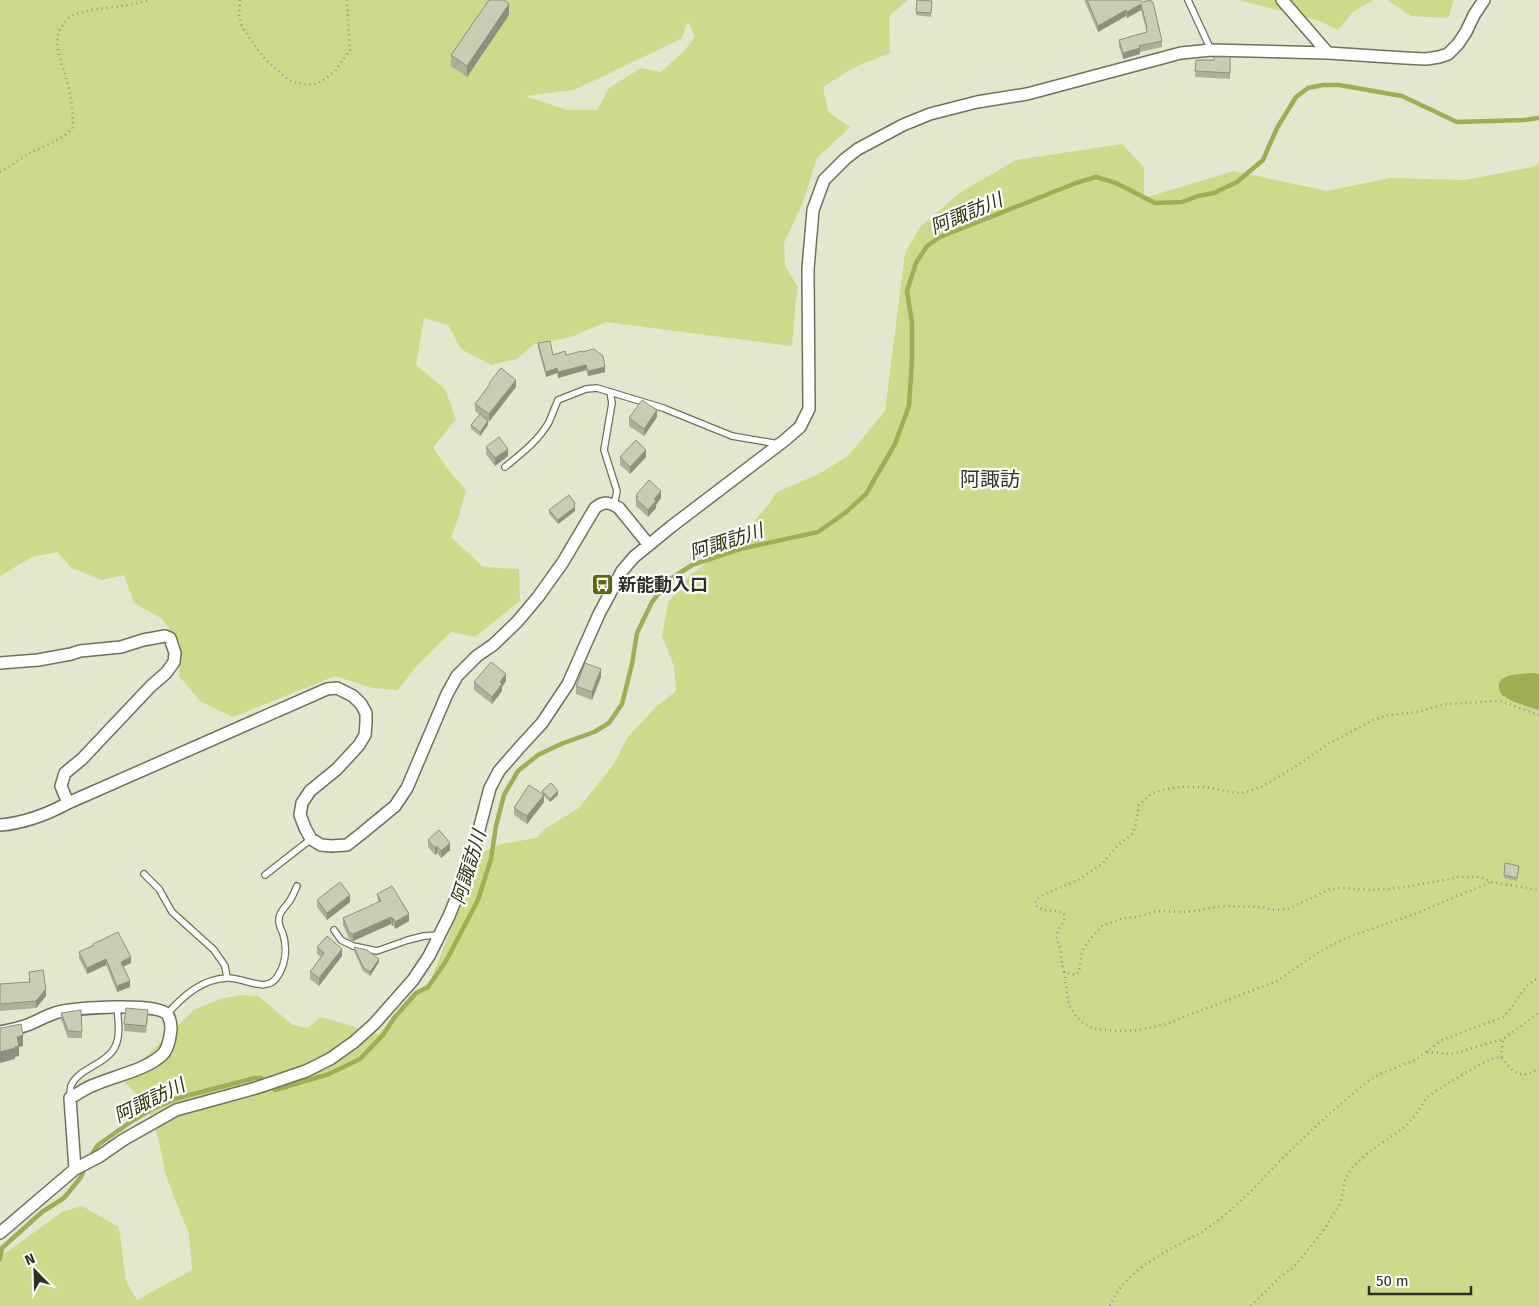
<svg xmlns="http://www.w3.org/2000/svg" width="1539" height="1306" font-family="'Fira Sans','Noto Sans JP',sans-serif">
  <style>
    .green { fill: #cbda8b; fill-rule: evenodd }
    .water { fill: #9fae53 }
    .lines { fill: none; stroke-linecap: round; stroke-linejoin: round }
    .stream { stroke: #9fae53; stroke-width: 4.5 }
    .service-casing { stroke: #6d725c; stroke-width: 8 }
    .minor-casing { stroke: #6d725c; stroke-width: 14 }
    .path { stroke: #929684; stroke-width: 2.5; stroke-dasharray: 1 4; stroke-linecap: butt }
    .service { stroke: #fff; stroke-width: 5.5 }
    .minor { stroke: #fff; stroke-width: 11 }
    .wall { fill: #acb09b }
    .shaded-wall { fill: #8c907e }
    .building { fill: #c8cdb4; stroke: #8c907e }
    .labels { text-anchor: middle; stroke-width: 4.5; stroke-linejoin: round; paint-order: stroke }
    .poi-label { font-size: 18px; font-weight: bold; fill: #2e3026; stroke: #fff; text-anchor: start }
    .water-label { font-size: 19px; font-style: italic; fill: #2e340c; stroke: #fff }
    .quarter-label { font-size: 20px; fill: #333723; stroke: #fff }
  </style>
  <rect width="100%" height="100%" fill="#e2e7ce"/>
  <path class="green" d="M0 0H908L889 16 890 53 853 68 823 87 828 112 850 127 817 158 803 202 784 243 785 266 798 287 795 308 792 346 606 322 571 337 534 344 517 359 491 365 461 349 448 325 424 318 416 365 445 389 456 419 433 448 449 471 466 490 459 516 451 537 483 567 519 569 520 601 475 637 451 632 415 668 398 690 372 688 335 676 233 717 200 701 179 676 180 642 161 618 134 603 124 575 102 580 72 568 57 552 32 557 0 576ZM688 22 695 37 684 51 661 72 641 68 609 88 597 110H567L525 96 574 90 681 39Z
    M1239 0H1374L1354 11 1338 30 1317 20Z
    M1387 0H1454L1448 18 1411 16Z
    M1122 144 1144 167V198L1234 171 1327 191 1390 178 1465 180 1533 167 1539 163V1306H0V1257L62 1212 82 1206 119 1227 126 1281 137 1300 192 1270 189 1234 166 1176 157 1133 146 1105 122 1079 194 1010 220 999 240 995 258 996 293 1025 308 1028 321 1017 378 1034 430 982 482 852 502 844 536 838 545 829 579 808 614 764 627 738 656 707 676 691 674 666 662 636 668 603 689 576 737 541 768 505 777 492 819 474 848 456 885 411 905 253 920 227 961 192 1016 160Z"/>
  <path class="water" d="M1533 673 1539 674V710L1514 702 1502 695C1489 673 1520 674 1533 673Z"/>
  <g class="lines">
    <path class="stream" d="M89 1158 98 1145 129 1123 152 1109 178 1098 255 1078H261L275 1090 329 1074 360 1059 383 1035 394 1018 416 993 428 987 446 961 478 900 491 859 496 826 504 795 518 771 538 755 561 744 594 732 609 723 622 704 632 664 637 633 652 602 669 580 692 565 740 549 818 532 845 513 866 494 895 444 909 406 912 359V323L907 291 916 263 927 246 940 237 1076 183 1096 177 1116 183 1155 203 1182 202 1198 196 1214 193 1237 182 1263 160 1277 128 1296 97 1308 88 1323 85H1339L1402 96 1457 122 1524 120 1539 118
      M0 1259 2 1248 42 1212 64 1198 81 1177 86 1165"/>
    <defs>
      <path id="service" d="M1188 0 1211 50
        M610 392 612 403 604 450 617 491 614 505
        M505 467C521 454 539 440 549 422 552 415 555 407 558 400L586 389 597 388 663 408 732 436 779 444
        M144 874 159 889 172 912 214 950 225 966 227 978
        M265 875 311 839
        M334 930 341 940 353 946 377 951 408 940 424 936 440 935
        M167 1014C183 996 202 979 227 978 245 977 268 996 279 974 286 962 287 947 283 934 281 929 278 924 279 919 279 912 284 909 288 903 292 899 294 892 297 886
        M70 1098C70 1094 70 1090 71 1086 78 1068 106 1065 115 1047 121 1035 118 1020 117 1007"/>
      <path id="minor" d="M1282 0 1328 53
        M0 663 38 660 71 654 80 651 121 647 143 640 165 636 170 638 175 653 174 662 166 673 151 686 82 759 65 773 61 786 68 803
        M0 825C25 823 46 815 68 803L327 689 337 688 353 696 361 704 366 713V723L365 735 359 745 337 769 310 791 302 803 300 815 305 828 311 839 321 845 331 846 347 845 361 834 395 806 407 788 447 694 457 676 477 656 493 645 517 622 538 597 563 562 595 508C604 501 609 502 619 508L649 545
        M0 1032C10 1030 20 1028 30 1024 39 1020 48 1015 58 1012 75 1008 156 1002 167 1014 170 1018 171 1024 171 1029 170 1037 169 1047 163 1054 147 1070 114 1076 94 1085 85 1088 78 1094 70 1098L75 1169
        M0 1233 75 1169 100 1156 123 1140 176 1110 256 1088 306 1071 330 1059 354 1042 374 1024 413 980 429 956 449 916 470 864 486 803 490 788 499 771 520 747 542 723 568 684 599 614 622 571 634 557 672 526 785 440 800 427 809 409 808 269 813 210 824 180 845 159 858 149 903 125 930 114 977 102 1027 94 1181 53 1211 50 1328 53 1405 58 1426 59 1439 57 1448 54 1458 44 1466 32 1474 15 1484 0"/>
    </defs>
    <use href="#service" class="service-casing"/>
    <use href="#minor" class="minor-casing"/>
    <path class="path" d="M240 0 239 15 242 27 263 57 285 77 293 82 303 84 313 85 322 81 335 71 350 50 347 0
      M0 172C10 167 20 159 30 153 43 146 65 139 73 127 73 111 71 93 66 78 62 61 51 43 62 26 67 19 71 15 80 13 102 6 126 8 148 0
      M1539 715 1500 701 1445 704 1418 712 1388 715 1373 720 1328 744 1298 765 1263 786 1245 793H1236L1205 787H1181L1161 790 1151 794 1139 805 1135 828 1132 834 1116 847 1103 863 1078 880 1043 895 1036 900 1035 905 1043 910 1063 912C1068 921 1058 926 1057 935 1056 941 1060 945 1061 951 1061 958 1062 964 1064 972L1075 975 1079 972 1082 951 1090 939 1103 925 1124 918 1138 917 1157 911 1180 912 1195 911 1215 907 1228 906 1262 907 1273 910 1288 909 1330 889 1342 888 1371 890 1386 889 1406 887 1459 877H1480L1491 882 1539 890
      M1064 972 1069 1005 1075 1015 1083 1023 1094 1029 1120 1031 1139 1030 1166 1024 1277 981 1319 952 1346 938 1417 913 1491 882
      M1427 1052 1453 1054 1503 1039
      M1501 1057 1503 1039 1532 1018 1539 1012
      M1110 1306C1123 1274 1155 1258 1183 1242 1191 1237 1199 1235 1206 1229 1234 1210 1256 1186 1279 1162 1308 1133 1338 1105 1370 1080L1380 1074 1415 1060 1442 1040 1503 1017C1517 1005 1521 985 1539 978
      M1251 1306 1280 1277 1294 1267 1323 1231 1340 1204 1343 1192 1345 1180 1351 1169 1365 1155 1406 1126 1416 1114 1427 1097 1450 1082 1483 1063 1491 1059 1501 1057C1513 1072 1520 1081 1539 1068"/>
    <use href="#service" class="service"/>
    <use href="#minor" class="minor"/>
  </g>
  <path class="wall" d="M1084 0H1140L1162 41V47L1140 52V54L1123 59 1119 46V40L1146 32V29L1141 10 1127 18 1126 16 1098 32Z
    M932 4 931 17 916 15V12Z
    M509 15 467 77 451 66V55Z
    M1230 57V79L1195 77 1196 60H1214Z
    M538 343 553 355H566L582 352 605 372 588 376 586 370 558 378 557 373 546 377 538 348Z
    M489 383 516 387 488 422V425L480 436 471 429V425L480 415 475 411V404L489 386Z
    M657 417 644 436 629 426V418Z
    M486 447 508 456 495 466 486 454Z
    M620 457H646L630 474 620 465Z
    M636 495 661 498 656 505V508L648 517 636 506Z
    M575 503V511L558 524 549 514V510Z
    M601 677 592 700 576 694V686Z
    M506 681 502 687V691L492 704 474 690V682Z
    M542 791 558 795 550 802 544 796V802L527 824 514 815V808L542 794Z
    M428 840 450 850 441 858 437 853 435 855 428 847Z
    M1519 870 1517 881 1504 878V875Z
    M377 894 409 921 395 929 393 925 392 926 391 924 353 941 349 939 343 925V918L378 902Z
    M317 900 350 902 327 920 317 907Z
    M93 944 131 963 123 967 130 987 117 992 106 965 87 974 79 958V952L93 946Z
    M317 947 342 956 319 986 310 979V972L321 957 317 954Z
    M354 947 379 962 370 976 363 971 354 951Z
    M29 972 46 996 36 1008 0 1011V984L29 982Z
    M61 1013 82 1032V1038H68L61 1019Z
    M148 1018 146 1033 124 1031V1024Z"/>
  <path class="shaded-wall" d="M509 4V15L467 77V66Z
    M1141 4V10L1127 18V12Z
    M1126 10V16L1098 32V26Z
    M1140 48V54L1123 59V53Z
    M586 365V370L558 378V372Z
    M605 367V372L588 376V371Z
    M557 368V373L546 377V372Z
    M516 380V387L489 422V414Z
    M657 410V417L644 436V429Z
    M488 421V425L480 436V432Z
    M508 449V456L495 466V458Z
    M646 450V457L630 474V467Z
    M661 491V498L656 505V508L648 517V510L654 499Z
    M575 503V511L558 524V520Z
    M601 669V677L592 700V692Z
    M506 674V681L502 687V691L492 704V697L500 682Z
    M558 791V795L550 802V799Z
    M544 795V802L527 824V816Z
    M450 843V850L441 858V851Z
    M437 846V853L435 855V848Z
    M350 895V902L327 920V913Z
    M409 914V921L395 929V922Z
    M391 917V924L353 941V934Z
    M393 918V925L392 926V919Z
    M342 949V956L319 986V978Z
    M131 957V963L121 967V962Z
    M106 959V965L87 974V968Z
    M379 959V962L370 976V972Z
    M130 981V987L117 992V986Z
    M46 989V996L36 1008V1001Z
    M23 1035V1046L19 1047V1056L15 1057V1059L0 1063V1052L17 1037Z"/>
  <path class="building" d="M489 0H504L509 4 467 66 451 55Z
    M917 0 932 1 931 13 916 12Z
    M1087 0H1140L1142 2 1151 0V2H1153L1162 41 1139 46 1140 48 1123 53 1119 40 1147 32 1146 28H1147L1141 4 1127 12 1126 10 1098 26Z
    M1214 57H1230V73L1195 71 1196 60H1214Z
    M550 341 553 355 565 351 566 355 582 351V352L594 349 603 356 605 367 588 371 586 365 558 372 557 368 546 372 538 343Z
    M501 368 516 380 489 414 475 404 490 384 489 383Z
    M642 400 657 410 644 429 629 418Z
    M480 414 488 421 480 432 471 425Z
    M499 437 508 449 495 458 486 447Z
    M636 440 646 450 630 467 620 457Z
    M649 480 661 491 654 499 656 501 648 510 636 499 638 497 636 495Z
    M569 495 575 503 574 505 575 507 558 520 549 510Z
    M491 662 506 674 500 682 502 684 492 697 474 682Z
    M585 663 601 669 592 692 576 686Z
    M551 783 558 791 550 799 542 791Z
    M529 785 544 795 527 816 514 808Z
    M439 830 450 843 441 851 437 846 435 848 428 840Z
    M1505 863 1519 866 1517 878 1504 875Z
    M340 882 350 895 327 913 317 900Z
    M392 886 409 914 395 922 393 918 392 919 391 917 353 934 349 932 343 918 381 901 377 894Z
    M118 932 131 957 121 962 130 981 117 986 106 959 87 968 79 952 94 945 93 944Z
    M327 936 342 949 319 978 310 972 324 953 317 947Z
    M354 947 367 950 379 959 370 972 363 967Z
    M43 970 46 989 36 1001 0 1004V984L30 982 29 972Z
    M126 1008 148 1010 146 1026 124 1024Z
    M81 1010 82 1032 68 1031 61 1013Z
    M21 1024 23 1035 17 1037 19 1046 15 1047V1048L0 1052V1028H1Z"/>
  <defs>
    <symbol id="bus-square" viewBox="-11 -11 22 22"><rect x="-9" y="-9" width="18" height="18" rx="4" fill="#5c680d" stroke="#fff"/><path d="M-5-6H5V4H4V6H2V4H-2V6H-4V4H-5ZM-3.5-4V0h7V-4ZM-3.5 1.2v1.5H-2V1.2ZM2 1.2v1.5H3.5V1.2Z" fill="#fff"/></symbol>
  </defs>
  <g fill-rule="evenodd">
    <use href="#bus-square" x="590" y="572" width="25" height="25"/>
  </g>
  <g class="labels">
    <g class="poi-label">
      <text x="618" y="591">新能動入口</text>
    </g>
    <g class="water-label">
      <text transform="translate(966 213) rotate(-23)" y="7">阿諏訪川</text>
      <text transform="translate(726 541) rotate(-18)" y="7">阿諏訪川</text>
      <text transform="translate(468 867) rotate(-73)" y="7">阿諏訪川</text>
      <text transform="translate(149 1100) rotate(-26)" y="7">阿諏訪川</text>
    </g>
    <g class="quarter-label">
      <text x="990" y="486">阿諏訪</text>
    </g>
  </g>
  <g transform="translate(35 1271) rotate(337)" stroke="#ffffff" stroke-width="4" paint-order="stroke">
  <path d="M0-4L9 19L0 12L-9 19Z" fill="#2e3026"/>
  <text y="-8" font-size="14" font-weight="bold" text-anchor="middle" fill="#2e3026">N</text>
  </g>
  <path d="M1369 1286v8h102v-8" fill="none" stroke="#2e3026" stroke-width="2.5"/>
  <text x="1376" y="1286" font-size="15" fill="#2e3026" stroke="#ffffff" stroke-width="4" paint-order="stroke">50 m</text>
</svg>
